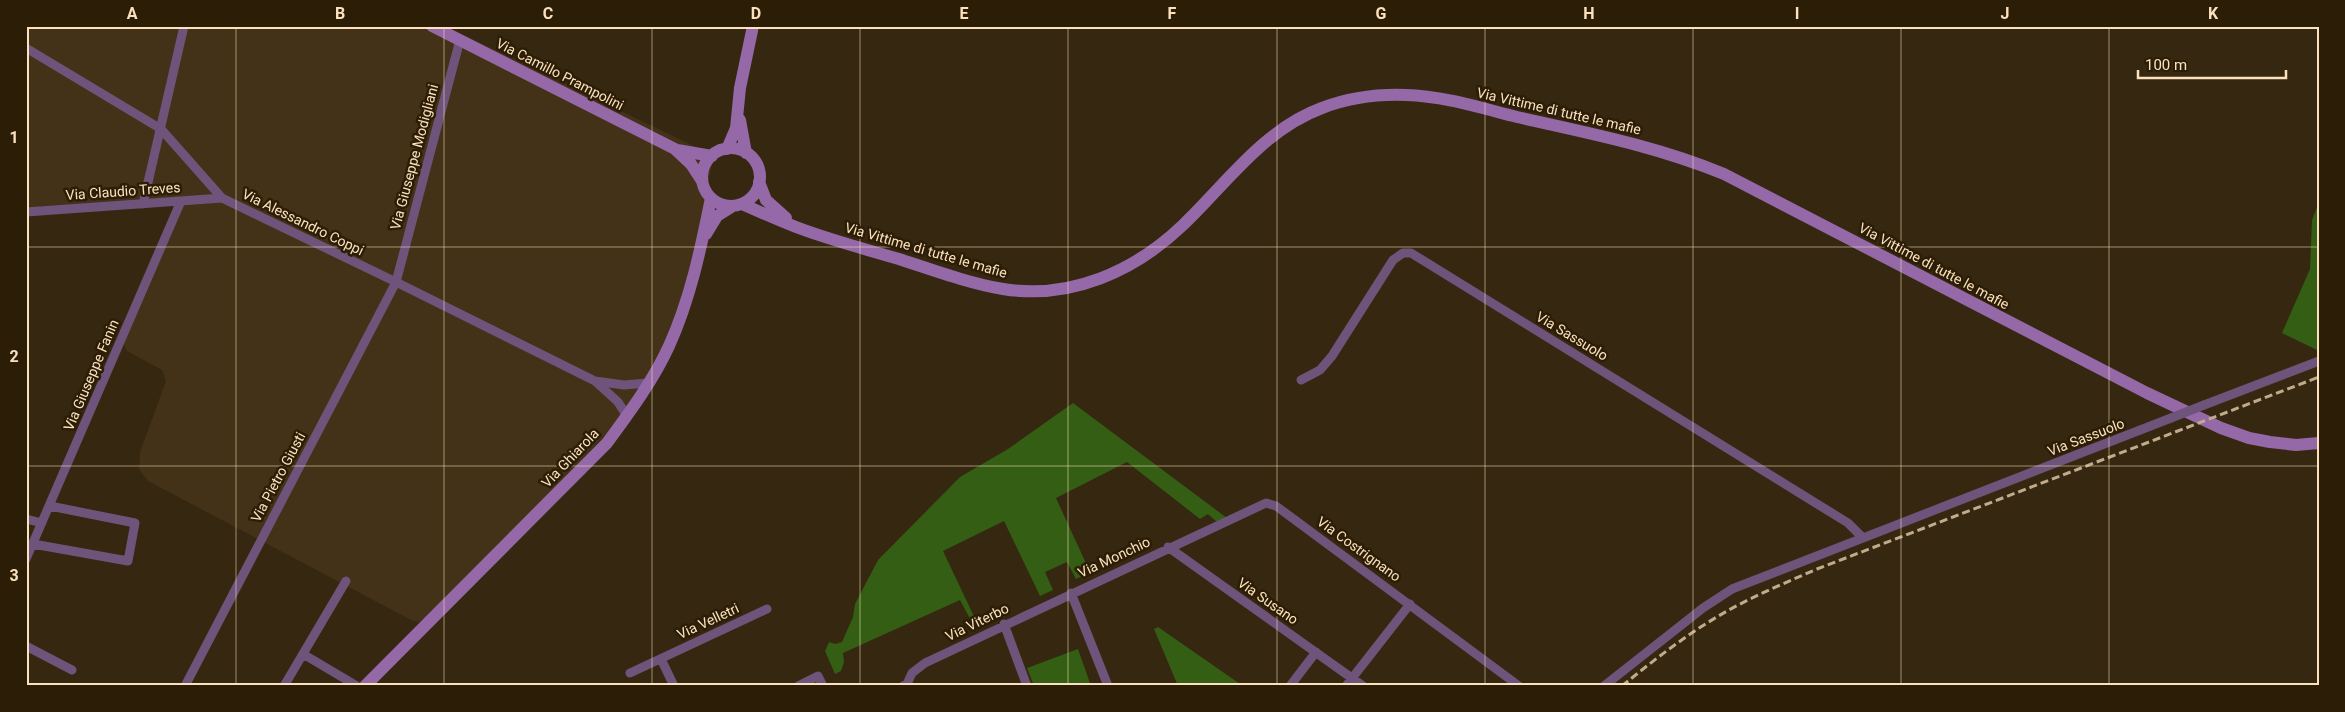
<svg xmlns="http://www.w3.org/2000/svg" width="2345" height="712" font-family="Roboto,sans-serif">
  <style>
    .built { fill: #433217 }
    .green { fill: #335e14 }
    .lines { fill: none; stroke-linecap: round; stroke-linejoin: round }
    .street { stroke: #6e537b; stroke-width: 9 }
    .secondary { stroke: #9568a8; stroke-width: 12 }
    .rail { stroke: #c2ab8b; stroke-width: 3; stroke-dasharray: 8 4; stroke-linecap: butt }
    .street-bridge { stroke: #6e537b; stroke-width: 9 }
    .grid { fill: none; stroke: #fbe1be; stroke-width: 1; stroke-opacity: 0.55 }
    .labels { text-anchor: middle; stroke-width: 5; stroke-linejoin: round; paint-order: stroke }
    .street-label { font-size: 14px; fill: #fbe1be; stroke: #2c1d06 }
    .neatline { fill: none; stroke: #fbe1be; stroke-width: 2 }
    .grid-label { font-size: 16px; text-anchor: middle; font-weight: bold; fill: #fbe1be }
  </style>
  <rect width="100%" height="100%" fill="#362710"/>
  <path class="built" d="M26 26H445L702 150 709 157 712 164 683 311 637 402 434 612 419 622 413 621 148 481 139 469 140 452 166 381 162 370 127 351 122 341 181 201 26 211Z"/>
  <path class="green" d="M2319 202V351L2282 333 2310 269 2312 220Z
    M1073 403 1227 518 1218 523 1208 514 1200 519 1127 462 1056 498 1090 572 1076 579 1067 562 1045 572 1053 590 1040 596 1004 521 943 551 979 627 975 628 960 600 843 653 844 662 841 671 835 674 825 651 829 642 835 644 842 642 853 617 855 604 878 560 960 477 1008 449Z
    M1158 627 1243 686H1178L1154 629Z
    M1078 649 1091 686H1034L1027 668Z"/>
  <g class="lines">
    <path class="street" d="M26 48 161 129 222 198 396 282 595 381 618 402 627 416
      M143 204 184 26
      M26 212 222 198
      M1301 380 1320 370 1332 356 1393 260 1403 253H1411L1848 523 1863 538
      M595 381 624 385 648 383
      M2204 405 2319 361
      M26 519 42 523
      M33 544 128 561 135 523 50 506
      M1168 547 1363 686
      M26 559 181 201
      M1071 593 1108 686
      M1004 624 1027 686
      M26 646 72 670
      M303 654 357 686
      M661 659 674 686
      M630 673 767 609
      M185 686 396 282 460 40
      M284 686 346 581
      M798 686 818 676 823 686
      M903 686 907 684 912 673 925 663 1266 503 1276 506 1519 686
      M1290 686 1316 652
      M1346 686 1410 604
      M1604 686 1703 608 1732 589 2171 418"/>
    <path class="secondary" d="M432 26 675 149 691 164 702 181
      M740 120 746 153
      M702 177a29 29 0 1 1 58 0a29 29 0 1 1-58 0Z
      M727 149 736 128 740 88 753 26
      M677 150 712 156
      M759 182 766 200 786 218
      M742 204C760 212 778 220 796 227 830 240 865 249 899 259 933 270 968 283 1003 289 1071 300 1135 271 1183 225 1226 184 1264 129 1322 108 1348 98 1378 94 1406 95 1443 96 1481 108 1517 117 1588 133 1656 146 1724 174L2147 393 2221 428 2249 438 2270 442 2296 445 2319 443
      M706 234 717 216 733 206
      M365 686 607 443C629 413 653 381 669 346 690 300 701 248 711 198"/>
    <path class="rail" d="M1622 686C1655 659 1690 632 1727 611 1756 595 1787 582 1817 569L2319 377"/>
    <path class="street-bridge" d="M2171 418 2204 405"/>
  </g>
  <path class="grid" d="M236 26V686M444 26V686M652 26V686M860 26V686M1068 26V686M1277 26V686M1485 26V686M1693 26V686M1901 26V686M2109 26V686M26 247H2319M26 466H2319"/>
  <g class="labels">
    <g class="street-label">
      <text transform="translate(560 74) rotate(27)" y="5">Via Camillo Prampolini</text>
      <text transform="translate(1559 111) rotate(13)" y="5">Via Vittime di tutte le mafie</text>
      <text transform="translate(414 157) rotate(-75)" y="5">Via Giuseppe Modigliani</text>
      <text transform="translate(123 191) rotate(-4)" y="5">Via Claudio Treves</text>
      <text transform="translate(303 222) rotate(26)" y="5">Via Alessandro Coppi</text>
      <text transform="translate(926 250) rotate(16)" y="5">Via Vittime di tutte le mafie</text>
      <text transform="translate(1934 266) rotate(28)" y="5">Via Vittime di tutte le mafie</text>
      <text transform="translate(1572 336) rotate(31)" y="5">Via Sassuolo</text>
      <text transform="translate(91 375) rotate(-67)" y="5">Via Giuseppe Fanin</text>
      <text transform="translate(2086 437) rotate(-21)" y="5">Via Sassuolo</text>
      <text transform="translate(570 458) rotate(-46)" y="5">Via Ghiarola</text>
      <text transform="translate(278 477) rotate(-62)" y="5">Via Pietro Giusti</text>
      <text transform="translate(1359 549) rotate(36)" y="5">Via Costrignano</text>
      <text transform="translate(1114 557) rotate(-25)" y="5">Via Monchio</text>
      <text transform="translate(1268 601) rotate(35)" y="5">Via Susano</text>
      <text transform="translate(708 621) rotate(-25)" y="5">Via Velletri</text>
      <text transform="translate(977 622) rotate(-26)" y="5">Via Viterbo</text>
    </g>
  </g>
  <rect width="2345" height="712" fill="none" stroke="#2c1d06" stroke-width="55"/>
  <path d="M2138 70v8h148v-8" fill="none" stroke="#fbe1be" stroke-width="2.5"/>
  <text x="2145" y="70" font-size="15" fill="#fbe1be" stroke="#2c1d06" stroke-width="4" paint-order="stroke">100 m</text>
  <rect x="28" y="28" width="2290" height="656" class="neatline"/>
  <g class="grid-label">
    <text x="132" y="19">A</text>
    <text x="340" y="19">B</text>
    <text x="548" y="19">C</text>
    <text x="756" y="19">D</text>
    <text x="964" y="19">E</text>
    <text x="1172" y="19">F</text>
    <text x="1381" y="19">G</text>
    <text x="1589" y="19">H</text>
    <text x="1797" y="19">I</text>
    <text x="2005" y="19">J</text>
    <text x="2213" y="19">K</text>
    <text x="14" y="143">1</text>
    <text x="14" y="362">2</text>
    <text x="14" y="581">3</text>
  </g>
</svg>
